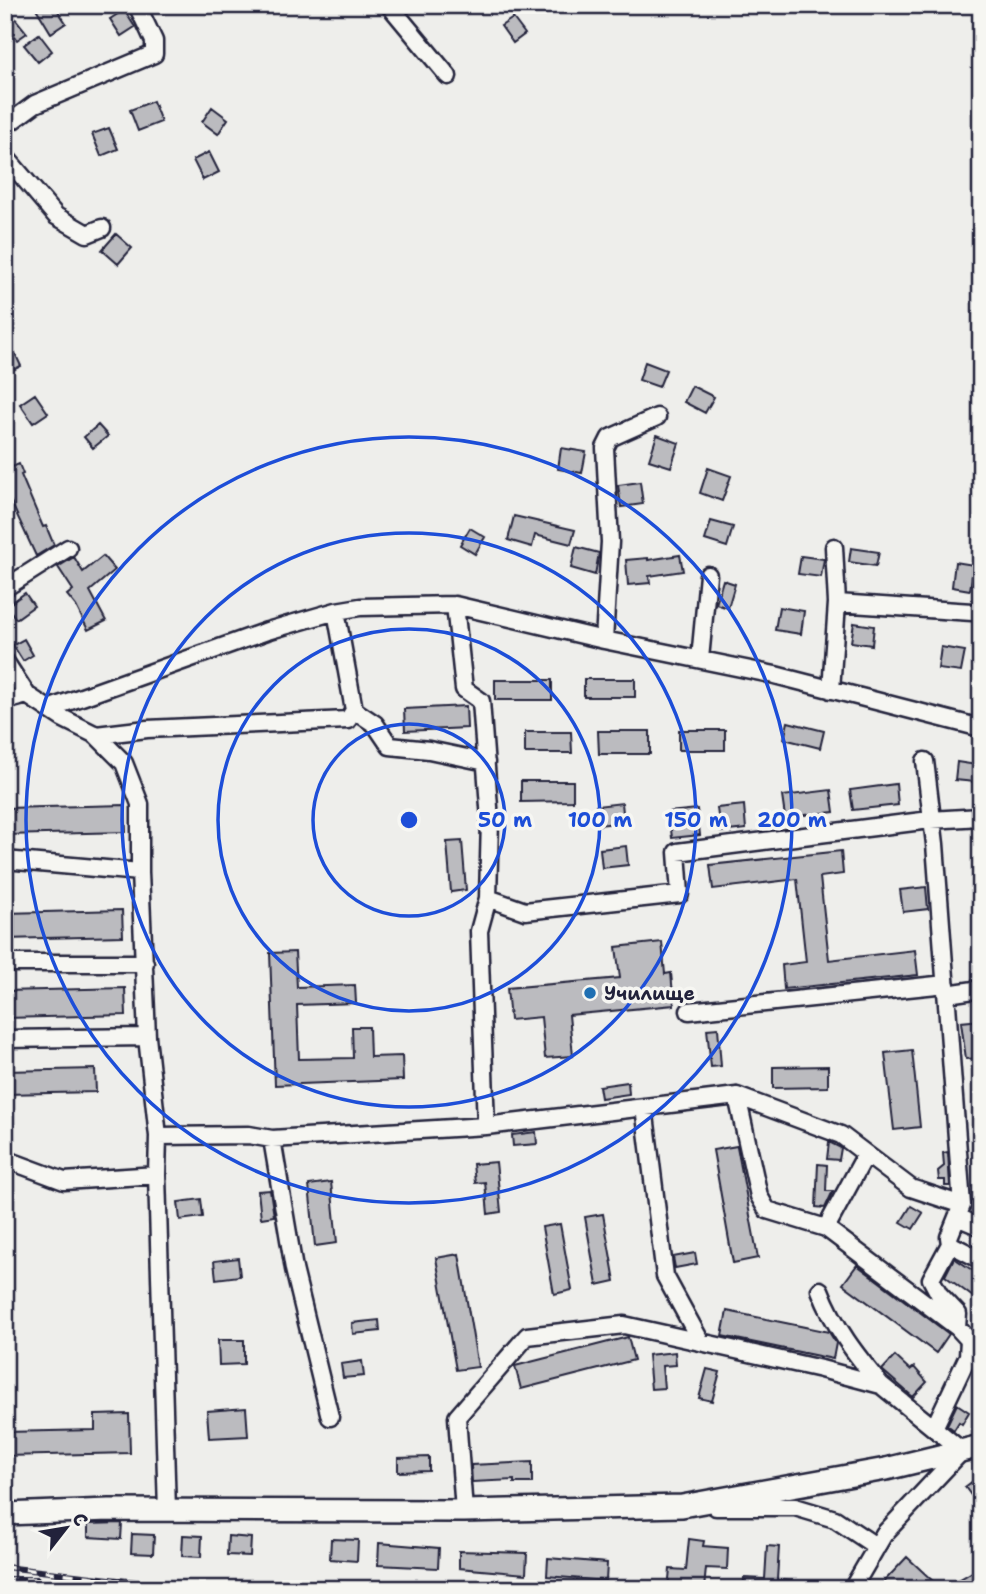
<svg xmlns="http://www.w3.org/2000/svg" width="986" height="1594" font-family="'Shantell Sans',sans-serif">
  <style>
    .building { fill: #bbbbbf; stroke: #22223b; stroke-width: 2 }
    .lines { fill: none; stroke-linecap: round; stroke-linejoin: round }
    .minor-casing { stroke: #22223b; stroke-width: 21 }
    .major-casing { stroke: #22223b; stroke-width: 26 }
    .minor { stroke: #f6f6f2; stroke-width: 16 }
    .major { stroke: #f6f6f2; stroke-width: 21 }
    .rail-casing { stroke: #22223b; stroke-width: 6 }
    .rail { stroke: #f6f6f2; stroke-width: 3.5; stroke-dasharray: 10; stroke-linecap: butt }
    .ring { fill: none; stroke: #1d4ed8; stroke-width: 3.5 }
    .poi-dot { fill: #1f6fb2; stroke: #f6f6f2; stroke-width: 2.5 }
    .labels { text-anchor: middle; stroke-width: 7; stroke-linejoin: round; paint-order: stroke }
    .poi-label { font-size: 19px; font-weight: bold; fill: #22223b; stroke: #f6f6f2; text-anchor: start }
    .centre { fill: #1d4ed8; stroke: #f6f6f2; stroke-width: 3.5 }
    .ring-label { font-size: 21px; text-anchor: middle; font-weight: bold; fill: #1d4ed8; stroke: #f6f6f2; stroke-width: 7; stroke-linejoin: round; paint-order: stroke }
  </style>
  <rect width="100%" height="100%" fill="#eeeeeb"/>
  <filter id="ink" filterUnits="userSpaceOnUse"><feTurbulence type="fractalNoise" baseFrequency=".0143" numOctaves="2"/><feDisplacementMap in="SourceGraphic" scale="14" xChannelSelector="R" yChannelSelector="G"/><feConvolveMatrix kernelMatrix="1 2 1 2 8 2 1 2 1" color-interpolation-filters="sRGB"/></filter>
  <g filter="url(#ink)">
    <path class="building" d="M34 5H54L66 23 51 33Z
      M5 6 27 33 17 40 5 25Z
      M124 10 135 27 121 36 110 19Z
      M513 18 525 34 513 43 501 26Z
      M39 34 52 51 38 62 24 45Z
      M153 101 161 122 138 131 130 110Z
      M212 107 228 119 218 134 202 122Z
      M109 128 118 149 101 156 92 134Z
      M209 152 219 172 203 180 193 160Z
      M116 234 132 248 118 264 102 250Z
      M13 349 21 366 5 374V353Z
      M645 362 666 370 659 387 639 380Z
      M692 386 714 397 705 413 684 402Z
      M35 394 48 413 33 423 20 404Z
      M98 425 108 436 93 448 84 437Z
      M657 435 679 443 671 467 649 460Z
      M561 448 586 452 582 473 558 469Z
      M19 464 23 474 21 475 43 527 46 526 54 545 36 556 5 489V470Z
      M708 468 731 476 722 501 700 493Z
      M640 482 643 504 621 507 618 485Z
      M514 516 575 530 571 544 535 535 532 547 508 540Z
      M711 521 733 527 727 547 705 540Z
      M470 528 485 537 475 554 460 545Z
      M576 547 599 553 595 575 571 568Z
      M851 548 879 552 876 566 849 562Z
      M680 555 683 571 649 576 650 583 628 585 626 560 648 558V560Z
      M103 556 115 570 90 591 106 621 88 630 76 606 67 595 73 590 58 567 74 557 83 572Z
      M801 556 824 559 821 577 798 574Z
      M955 562 974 565 970 590 952 587Z
      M723 580 735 584 728 608 716 604Z
      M25 593 34 606 16 619 7 606Z
      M779 607 804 611 801 634 775 630Z
      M854 623 874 626 872 645 851 642Z
      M24 639 33 655 23 661 13 645Z
      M941 647 965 651 961 672 938 669Z
      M584 679H635V697H584Z
      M495 680H552V700H495Z
      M466 706 467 728 405 731 404 709Z
      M788 722 824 731 820 748 784 739Z
      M679 730H725V750H679Z
      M598 731H650V754H599Z
      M525 732H571L572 753H525Z
      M957 762 977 765 975 782 955 780Z
      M521 781H573V801L521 802Z
      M896 784 898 805 853 810 850 790Z
      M831 790 834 812 785 817 782 796Z
      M622 803 624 822 599 825 596 806Z
      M125 805 126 832 5 835V808Z
      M744 805 746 829 720 832 717 808Z
      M697 809 700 835 672 838 669 812Z
      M462 841 466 890 451 892 447 842Z
      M626 846 628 865 602 868 600 849Z
      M841 851 843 874 820 877 829 960 915 950 918 975 784 989 782 965 806 962 797 879 713 889 710 865Z
      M926 887 928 909 903 912 900 890Z
      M122 910 123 936 5 939V913Z
      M662 942 665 974 671 973 674 1005 569 1015 573 1056 545 1058 541 1017 510 1020 507 988 620 978 616 947Z
      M295 952 297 987 355 985 356 1003 297 1005 299 1059 353 1058 352 1027H369L370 1057 402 1056 403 1080 275 1085 270 953Z
      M125 988 126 1015 5 1018V991Z
      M981 1020V1058L966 1059 961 1022Z
      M718 1028 721 1066 711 1067 707 1029Z
      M912 1050 920 1127 894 1130 885 1053Z
      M828 1066V1087L773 1088V1067Z
      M95 1069 96 1092 5 1094V1071Z
      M628 1082 629 1094 601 1098 599 1086Z
      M536 1132 537 1144 513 1146 512 1135Z
      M829 1142 841 1148 839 1160 827 1159Z
      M737 1146 758 1258 733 1263 713 1150Z
      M948 1152 950 1186H945V1180H939L938 1171 944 1166 943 1153Z
      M496 1162 501 1212 488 1214 485 1182 475 1183 473 1164Z
      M818 1164 827 1165 826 1191H833L825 1208 816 1207Z
      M331 1182 337 1243 315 1246 309 1185Z
      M270 1190 274 1216 261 1218 258 1191Z
      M201 1199 203 1217 180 1220 178 1202Z
      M911 1206 923 1213 913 1229 901 1222Z
      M603 1214 615 1281 597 1285 585 1217Z
      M560 1224 572 1290 554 1294 542 1227Z
      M695 1253 697 1264 675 1268 673 1257Z
      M459 1254 478 1367 456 1370 436 1258Z
      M238 1258 240 1276 216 1279 214 1261Z
      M954 1258 981 1276V1303L945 1276Z
      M857 1265 949 1334 936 1353 843 1284Z
      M727 1311 829 1332 836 1343 833 1359 722 1336Z
      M379 1320 380 1331 353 1334 352 1323Z
      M628 1337 634 1360 521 1389 515 1366Z
      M218 1340H244V1364L219 1365Z
      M675 1352 676 1365 662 1366 664 1388 651 1389 648 1355Z
      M895 1356 910 1370 914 1367 927 1382 913 1397 882 1370Z
      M362 1361 364 1376 343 1378 341 1364Z
      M707 1369 720 1372 712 1401 699 1398Z
      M957 1404 969 1412 962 1424 959 1422 954 1430 947 1425Z
      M246 1408 248 1436 209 1438 207 1411Z
      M129 1414 130 1453 5 1456V1432L95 1430V1415Z
      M429 1457V1471L398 1472V1458Z
      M532 1462V1483H514V1480L472 1482 471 1465Z
      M981 1475V1509L965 1487Z
      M122 1523 121 1539 88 1537V1524Z
      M132 1534 154 1535 153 1554 131 1553Z
      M183 1535 202 1536 201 1557 182 1556Z
      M228 1536 251 1538 250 1556 227 1555Z
      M331 1539 358 1540 357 1561 330 1559Z
      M689 1539 704 1541 703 1546 728 1548 727 1569 706 1568 704 1589H668L670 1569 686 1570Z
      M379 1543 439 1548 438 1568 378 1565Z
      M767 1546 779 1547 777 1580 789 1581 788 1589H743L744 1578 765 1579Z
      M459 1551 527 1553 526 1574 459 1568Z
      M907 1557 935 1583 930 1589H877Z
      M548 1558 607 1563 606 1581 547 1576Z
      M981 1567V1589H943Z"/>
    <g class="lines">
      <defs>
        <path id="minor" d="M389 5 448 76
          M5 126 35 104 154 54V41L137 5
          M5 156 56 216 87 234 102 228
          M5 588 68 548
          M837 603 972 612
          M455 605 464 689 481 701 490 820 488 898 479 931 486 1126
          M604 640 610 542 605 448 610 438 657 417
          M700 659 708 575
          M5 661 27 695 62 718 96 735 124 763 140 804V872L147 1037 158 1136 157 1175 167 1511
          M831 690 837 603 834 547
          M5 701 27 695
          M48 709 267 631 336 611 360 607 455 605 604 640 775 675 981 728
          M354 710 375 724 390 746 429 750 486 762
          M96 735 147 729 348 720 354 710 336 611
          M925 761 935 844 962 1205 949 1237 950 1244 981 1260
          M5 860 140 872
          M488 898 525 911 680 894 677 852 930 820 981 817
          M5 963H145
          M947 994 981 989
          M689 1011 946 984
          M5 1039 147 1037
          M737 1096 759 1196 767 1210 826 1228 957 1327 969 1340 968 1356 934 1428
          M644 1107 665 1276 701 1342
          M158 1136 249 1135 272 1139 486 1126 737 1096 841 1135 911 1188 962 1205
          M272 1139 294 1269 330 1417
          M5 1159 64 1181 157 1175
          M957 1217 981 1227
          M826 1228 866 1154
          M950 1244 931 1279 939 1294 958 1314 957 1327
          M820 1290C834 1327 856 1355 881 1385
          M716 1507H795L835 1519 877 1547
          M464 1511 457 1417 527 1336 624 1325 821 1369 881 1385 962 1451 884 1534 852 1589"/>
        <path id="major" d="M5 1514 109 1510 464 1511 682 1506 886 1469 981 1446"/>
      </defs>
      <use href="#minor" class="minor-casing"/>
      <use href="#major" class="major-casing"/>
      <use href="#minor" class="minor"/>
      <use href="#major" class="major"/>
      <defs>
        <path id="rail" d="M5 1567 197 1589
          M5 1579H37
          M47 1589H57"/>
      </defs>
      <use href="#rail" class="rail-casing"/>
      <use href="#rail" class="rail"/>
    </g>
  </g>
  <g class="ring">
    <circle cx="409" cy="820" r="96"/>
    <circle cx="409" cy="820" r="191"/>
    <circle cx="409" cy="820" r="287"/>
    <circle cx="409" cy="820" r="383"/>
  </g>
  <circle class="poi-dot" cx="590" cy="993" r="7"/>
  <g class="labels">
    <g class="poi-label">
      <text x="604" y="1000">Училище</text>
    </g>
  </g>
  <circle cx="409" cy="820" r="10" class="centre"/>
  <g class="ring-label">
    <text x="505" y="827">50 m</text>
    <text x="600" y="827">100 m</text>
    <text x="696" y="827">150 m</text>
    <text x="792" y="827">200 m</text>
  </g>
  <rect width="986" height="1594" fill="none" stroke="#f6f6f2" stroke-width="28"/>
  <rect x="14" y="14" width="958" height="1566" fill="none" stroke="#22223b" stroke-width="2.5" filter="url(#ink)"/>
  <g transform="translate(66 1528) rotate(59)" stroke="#f6f6f2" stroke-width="5" paint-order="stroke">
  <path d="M0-5L12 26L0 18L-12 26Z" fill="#22223b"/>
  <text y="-10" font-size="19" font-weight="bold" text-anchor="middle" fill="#22223b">С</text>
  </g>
</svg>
